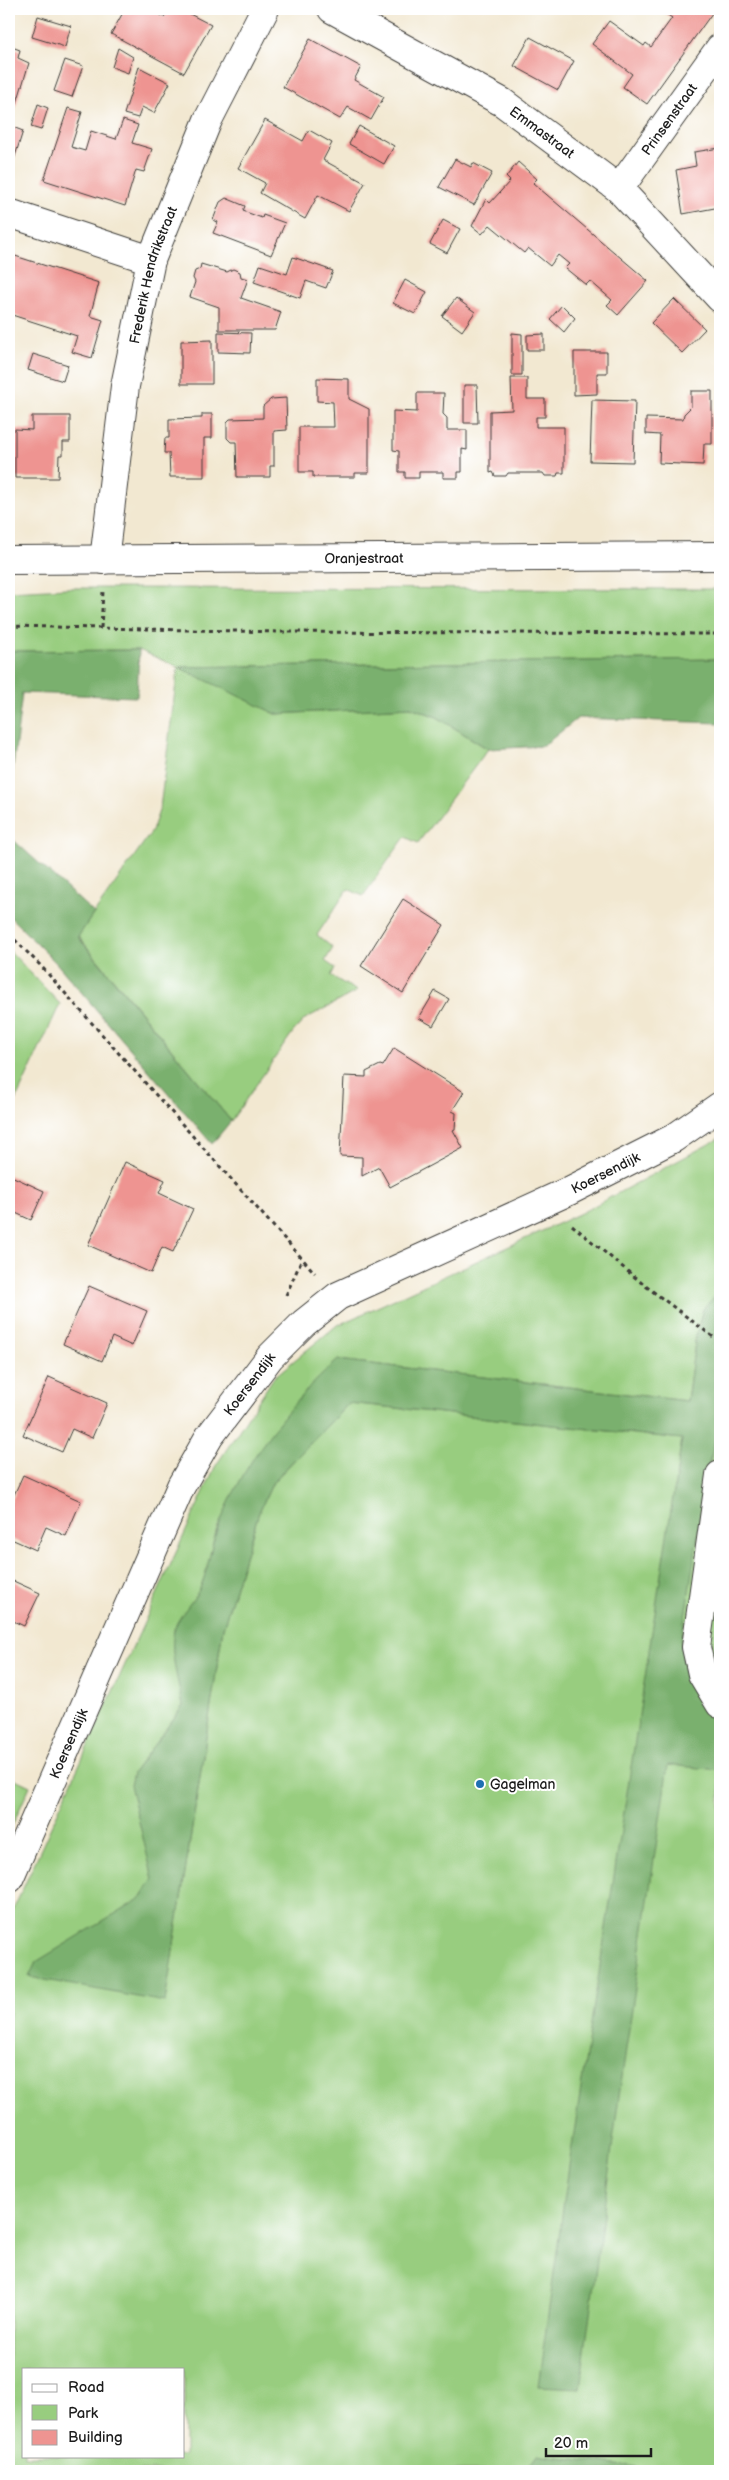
<svg xmlns="http://www.w3.org/2000/svg" width="729" height="2480" font-family="'Balsamiq Sans',sans-serif">
  <style>
    .green { fill: #98cd7f; stroke: #5a744e; fill-rule: evenodd }
    .forest { fill: #7ab06e; stroke: #4b6645 }
    .building { fill: #ee9491 }
    .lines { fill: none; stroke-linecap: round; stroke-linejoin: round }
    .minor-casing { stroke: #3c3b37; stroke-width: 30 }
    .path { stroke: #3c3b37; stroke-width: 3; stroke-dasharray: 4 4; stroke-linecap: butt }
    .minor { stroke: #fff; stroke-width: 28 }
    .poi-dot { fill: #1f6fb2; stroke: #fff; stroke-width: 2 }
    .labels { text-anchor: middle; stroke-width: 4; stroke-linejoin: round; paint-order: stroke }
    .street-label { font-size: 14px; fill: #1c1c1c; stroke: #fff }
    .poi-label { font-size: 14px; fill: #1c1c1c; stroke: #fff; text-anchor: start }
  </style>
  <rect width="100%" height="100%" fill="#fff"/>
  <filter id="ink" filterUnits="userSpaceOnUse"><feTurbulence type="fractalNoise" baseFrequency=".02" numOctaves="2"/><feDisplacementMap in="SourceGraphic" scale="10" xChannelSelector="R" yChannelSelector="G"/><feConvolveMatrix kernelMatrix="1 2 1 2 8 2 1 2 1" color-interpolation-filters="sRGB"/></filter>
  <filter id="wash" filterUnits="userSpaceOnUse"><feTurbulence type="fractalNoise" baseFrequency=".0096" numOctaves="4" result="noise"/><feDisplacementMap in="SourceGraphic" scale="20" xChannelSelector="R" yChannelSelector="G"/><feGaussianBlur stdDeviation="1.12" result="paint"/><feColorMatrix in="noise" values="0 0 0 0 0 0 0 0 0 0 0 0 0 0 0 0 0 1.4 0 .05"/><feComposite in="paint" operator="in"/></filter>
  <g filter="url(#wash)">
    <rect width="100%" height="100%" fill="#f2e8d1"/>
    <path class="green" d="M67 588 720 589V659L180 667 276 714 410 707 437 717 488 749 418 843 405 837 363 896 348 889 317 935 333 948 325 961 335 968 331 976 357 991 305 1019 293 1032 231 1121 78 936 152 831 160 808 178 667 139 650 9 651V591Z
      M9 950 60 1004 9 1115Z
      M720 1138V1297H714L703 1309 696 1335 687 1401 338 1360 217 1528 207 1571 199 1592 174 1629 173 1651 183 1706 133 1773 153 1879 141 1898 165 2001 223 1628 259 1512 273 1482 349 1403 682 1439 668 1534 697 1539 712 1450 720 1424V2471H9V1919L215 1467 274 1377 336 1326 581 1213ZM24 2369H184V2456H24Z
      M9 1776 30 1786 9 1833Z"/>
    <path class="forest" d="M139 650 137 697 22 693 9 802V651Z
      M720 659V723L578 718 543 746 488 749 437 717 411 707 276 714 178 667Z
      M9 836 94 913 78 937 231 1121 212 1144 57 964 9 916Z
      M714 1297H720V1424L710 1459 681 1642 685 1675 693 1691 720 1724V1770L668 1765 618 2103 580 2388 538 2386 570 2159 682 1439 349 1403 273 1482 259 1512 223 1628 165 2002 29 1977 36 1962 141 1898 153 1879 130 1785 133 1773 183 1706C179 1683 169 1655 174 1631 176 1618 195 1600 201 1586 209 1567 210 1546 218 1528 243 1463 287 1405 338 1360L687 1401 696 1335 703 1309Z
      M537 2454 637 2468 642 2471H529L530 2464Z"/>
    <g id="blocks">
      <path class="building" d="M125 9H150L164 17 169 9H180L211 25 184 73 111 34Z
        M659 9H715L647 104 623 87 632 74 592 44 609 21 644 46 646 43 651 47 672 18Z
        M38 16 71 26 65 47 32 37Z
        M530 37 574 61 558 90 514 66Z
        M310 39 361 67 354 80 384 97 371 120 348 107 340 119 283 87Z
        M9 46 20 50 18 58 29 63 10 126 23 131 11 169 9 168Z
        M118 48 133 57 128 73 112 67Z
        M65 60 83 66 72 97 54 91Z
        M139 67 170 83 154 113 142 107 138 118 124 114Z
        M38 104 48 108 41 130 31 127Z
        M68 108 82 112 71 147 85 151 91 131 116 139 123 120 138 125 132 143 152 149 144 172 136 170 125 206 44 180Z
        M265 120 303 141 309 130 332 143 323 160 365 183 349 211 318 195 305 219 260 193 265 183 238 168Z
        M359 126 394 146 384 164 349 144Z
        M720 148V207L683 214 676 170 696 166 694 152Z
        M455 159 471 167 473 163 492 173 474 205 439 187Z
        M518 162 537 179 533 183 648 281 618 315 607 305 612 300 590 281 586 285 565 268 569 264 558 255 550 266 528 248 524 253 490 225 482 234 472 226 486 199 490 203 510 181 506 177Z
        M226 198 245 206 243 211 262 218 263 215 285 223 271 255 213 233 218 222 213 220 220 202Z
        M443 220 460 229 447 253 430 244Z
        M9 254 99 283 90 316 103 320 92 358 72 352 77 336 9 314Z
        M293 257 333 271 326 288 306 281 300 298 254 282 260 265 287 274Z
        M201 264 227 272 233 269 240 272 241 277 248 279 241 298 281 312 275 330H219V307L190 297 195 282 193 278 195 271 200 269Z
        M405 280 427 292 415 314 393 303Z
        M456 298 475 312 462 331 442 316Z
        M674 299 705 329 682 353 651 323Z
        M562 305 575 318 564 332 550 319Z
        M218 332 251 333 250 353 218 352Z
        M512 333 522 334V375H512Z
        M544 334V350H527V335Z
        M212 340V384H181V341Z
        M574 352H607V373H597V394L574 395Z
        M33 354 68 365 63 381 28 370Z
        M317 378 349 379V399L369 409V473H355V477H313V472H299V427H334L333 402 317 401Z
        M511 378H527V399H545V417H536V427H564V473H558L557 476H545L543 473H508L506 476H495L493 472 490 473V411L512 410Z
        M464 385H477L478 423H464Z
        M691 391H712V444H704L703 465 659 463 660 435 646 434V418L683 419 684 414 691 407Z
        M417 393H444L443 414 447 418V430H467V450L462 449V472H458V478H443V472H419V478H405V472H399V451L393 450V411L417 412Z
        M286 398 287 430 274 431V466H270V477H237L236 442H231L227 438V422L230 419 263 418V406L271 399Z
        M592 400 635 401 633 462 590 461Z
        M202 414H212V438H204V477H170L169 453H164L165 438H169V419L202 418Z
        M32 416H70V442H63V455H59L58 478H15V429L32 430Z
        M403 899 444 925 403 993 361 966Z
        M435 991 449 999 433 1026 419 1018Z
        M394 1048 464 1092 452 1111 456 1113 455 1129 453 1130 463 1148 390 1187 379 1167 362 1176V1157L340 1156 344 1076 366 1077V1072L380 1065 383 1066Z
        M125 1162 165 1180 159 1193 193 1209 173 1252 162 1247 151 1273 88 1245Z
        M9 1175 44 1191 31 1220 9 1210Z
        M89 1286 147 1311 132 1346 112 1337 102 1361 63 1344Z
        M49 1377 107 1403 92 1438 72 1429 62 1452 23 1435Z
        M23 1475 81 1501 66 1536 46 1527 36 1550 9 1538V1506Z
        M9 1579 40 1593 24 1626 9 1619Z"/>
    </g>
  </g>
  <g filter="url(#ink)">
    <use href="#blocks" fill-opacity="0" stroke="#3c3b37" stroke-width="1"/>
    <g class="lines">
      <defs>
        <g id="minor">
          <path id="s1" d="M332 9 502 102 619 189 720 298"/>
          <path id="s2" d="M619 189 720 48"/>
          <path d="M9 213 151 260"/>
          <path id="s3" d="M9 560 720 556"/>
          <path id="s4" d="M104 560 125 386 151 260 208 120 265 9"/>
          <path d="M720 1475 696 1647 702 1674 720 1704"/>
          <path id="s5" d="M9 1879 181 1486 209 1437 270 1357 304 1323 338 1296 569 1191 674 1138 720 1106"/>
        </g>
      </defs>
      <use href="#minor" class="minor-casing"/>
      <path class="path" d="M9 626 280 632 720 634
        M101 628 103 591
        M9 934 40 965 315 1273
        M572 1225 643 1284 720 1342
        M286 1295 302 1259"/>
      <use href="#minor" class="minor"/>
    </g>
  </g>
  <circle class="poi-dot" cx="480" cy="1784" r="5"/>
  <g class="labels">
    <g class="street-label">
      <text dy="5" stroke="none"><textPath href="#s2" startOffset="86">Prinsenstraat</textPath></text>
      <text dy="5" stroke="none"><textPath href="#s1" startOffset="244">Emmastraat</textPath></text>
      <text dy="5" stroke="none"><textPath href="#s4" startOffset="290">Frederik Hendrikstraat</textPath></text>
      <text dy="5" stroke="none"><textPath href="#s3" startOffset="355">Oranjestraat</textPath></text>
      <text dy="5" stroke="none"><textPath href="#s5" startOffset="972">Koersendijk</textPath></text>
      <text dy="5" stroke="none"><textPath href="#s5" startOffset="552">Koersendijk</textPath></text>
      <text dy="5" stroke="none"><textPath href="#s5" startOffset="148">Koersendijk</textPath></text>
    </g>
    <g class="poi-label">
      <text x="490" y="1789">Gagelman</text>
    </g>
  </g>
  <rect width="729" height="2480" fill="none" stroke="#fff" stroke-width="30"/>
  <rect x="22" y="2368" width="162" height="90" fill="#ffffff" stroke="#a4a4a4"/>
  <rect x="32" y="2384" width="25" height="8" fill="#ffffff" stroke="#a4a4a4"/>
  <text x="68" y="2392" font-size="15" fill="#1c1c1c">Road</text>
  <rect x="32" y="2405" width="25" height="15" fill="#98cd7f" stroke="#a4a4a4"/>
  <text x="68" y="2418" font-size="15" fill="#1c1c1c">Park</text>
  <rect x="32" y="2430" width="25" height="15" fill="#ee9491" stroke="#a4a4a4"/>
  <text x="68" y="2442" font-size="15" fill="#1c1c1c">Building</text>
  <path d="M546 2448v8h105v-8" fill="none" stroke="#1c1c1c" stroke-width="2.5"/>
  <text x="554" y="2448" font-size="15" fill="#1c1c1c" stroke="#ffffff" stroke-width="4" paint-order="stroke">20 m</text>
</svg>
